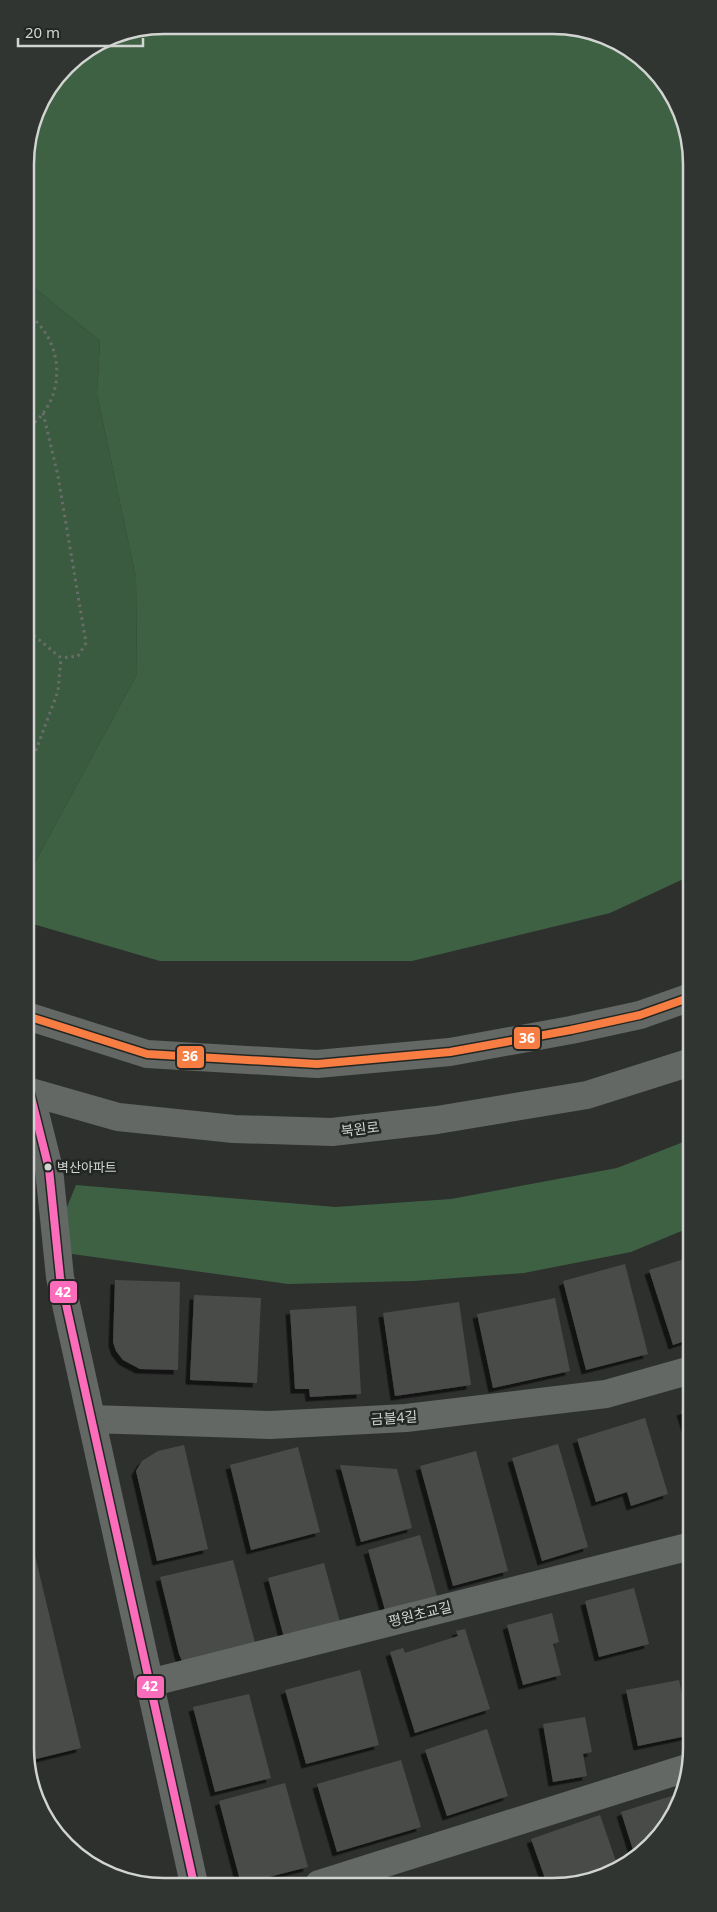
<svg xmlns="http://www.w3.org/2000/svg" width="717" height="1912" font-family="'Noto Sans','Noto Sans KR',sans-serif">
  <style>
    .green { fill: #3b5b40 }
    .forest { fill: #3e6143 }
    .building { fill: #4a4b4a; filter: url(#shadow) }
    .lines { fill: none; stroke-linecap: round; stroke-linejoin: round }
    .path { stroke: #696d6a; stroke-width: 3; stroke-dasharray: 2.5 4; stroke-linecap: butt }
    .minor { stroke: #636864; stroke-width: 28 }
    .bus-1-casing { stroke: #232724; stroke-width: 11 }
    .bus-2-casing { stroke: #232724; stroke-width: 11 }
    .bus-1 { stroke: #f77d43; stroke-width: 8 }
    .bus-2 { stroke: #fb6dba; stroke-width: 8 }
    .bus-dot { fill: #d1d4d1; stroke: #232724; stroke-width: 2 }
    .labels { text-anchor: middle; stroke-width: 5; stroke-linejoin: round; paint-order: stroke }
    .bus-label { font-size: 13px; fill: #d1d4d1; stroke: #232724; text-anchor: start }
    .street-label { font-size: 14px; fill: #d1d4d1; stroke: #232724 }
    .rim { fill: none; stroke: #d1d4d1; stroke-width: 2.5 }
    .line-badge { stroke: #232724; stroke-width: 2 }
    .badge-label { font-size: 14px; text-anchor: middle; font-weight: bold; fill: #fff }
  </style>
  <defs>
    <filter id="shadow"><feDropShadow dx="-4.5" dy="4.5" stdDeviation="0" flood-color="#0009"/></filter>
  </defs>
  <rect width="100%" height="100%" fill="#2e302e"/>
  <path class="green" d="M26 281 100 341 97 394 136 578 137 674 26 879Z"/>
  <path class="forest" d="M164 25 581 28 651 65 689 136 690 876 610 913 412 961H160L26 922V879L137 674 136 578 97 394 100 341 26 281 25 154 39 103 72 60 111 35Z
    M691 1139V1227L631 1252 524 1273 414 1281 288 1284 65 1253V1212L76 1185 335 1207 451 1199 617 1168Z"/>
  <path class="building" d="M691 1257V1339L673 1345 649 1270Z
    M625 1264 648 1354 586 1370 563 1281Z
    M115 1280 180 1282 178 1370 140 1369 123 1360 116 1351 113 1342Z
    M194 1295 261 1298 257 1383 190 1380Z
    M555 1298 570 1371 493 1388 477 1314Z
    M459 1302 471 1385 395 1396 383 1313Z
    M356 1306 361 1394 310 1397 309 1389H295L290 1310Z
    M691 1408V1443L681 1411Z
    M645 1418 668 1494 631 1506 627 1492 596 1502 577 1439Z
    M558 1444 588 1547 542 1561 512 1458Z
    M184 1445 208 1549 157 1561 136 1471 142 1461 158 1451Z
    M298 1447 320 1532 251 1550 230 1465Z
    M476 1451 508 1571 453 1586 420 1466Z
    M340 1465 397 1469 412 1528 361 1542Z
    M27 1522 81 1748 28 1761V1714Z
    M420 1535 437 1596 385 1610 368 1550Z
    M233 1560 257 1650 182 1661 179 1654 160 1577Z
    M324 1563 341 1626 285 1641 268 1578Z
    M634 1588 649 1644 599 1657 585 1601Z
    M552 1613 559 1642 553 1644 561 1675 523 1685 507 1625Z
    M465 1629 490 1709 415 1733 390 1652 403 1648 405 1653 458 1636 456 1631Z
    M360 1670 379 1745 306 1764 285 1690Z
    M679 1680 691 1735 638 1746 626 1690Z
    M249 1694 271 1778 215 1792 193 1707Z
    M585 1717 592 1752 583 1754 587 1776 553 1782 543 1724Z
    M487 1729 508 1796 447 1816 425 1750Z
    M401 1760 421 1827 337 1852 317 1784Z
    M285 1783 308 1867 241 1884 219 1801Z
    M684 1792 682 1801 658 1840 647 1848V1846L633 1850 621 1812Z
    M600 1815 619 1870 581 1884H547L531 1839Z
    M412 1878 415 1884H393Z"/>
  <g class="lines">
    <path class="path" d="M26 313C66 340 68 402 26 429
      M43 413 58 476 86 643 78 656 61 658
      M26 625 31 633 61 658 58 691 26 777"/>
    <path class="minor" d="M27 1016 147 1054 317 1064 450 1052 571 1030 640 1015 691 997
      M27 1091 118 1117 234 1129 332 1132 437 1120 587 1095 691 1062
      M30 1093 49 1169 60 1277 194 1884
      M92 1419 270 1425 406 1418 606 1394 691 1370
      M149 1683 691 1546
      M319 1884 690 1767"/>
    <defs>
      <path id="bus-1" d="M27 1016 147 1054 317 1064 450 1052 571 1030 640 1015 691 997"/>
      <path id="bus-2" d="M30 1093 49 1169 60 1277 194 1884"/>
    </defs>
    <use href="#bus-1" class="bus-1-casing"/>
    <use href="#bus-2" class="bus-2-casing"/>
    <use href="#bus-1" class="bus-1"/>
    <use href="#bus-2" class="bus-2"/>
  </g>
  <circle class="bus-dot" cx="48" cy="1167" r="4.5"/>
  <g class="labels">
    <g class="bus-label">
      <text x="57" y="1172">벽산아파트</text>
    </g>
    <g class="street-label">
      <text transform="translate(360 1129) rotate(-7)" y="5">북원로</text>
      <text transform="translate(394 1418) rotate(-4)" y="5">금불4길</text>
      <text transform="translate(420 1614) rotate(-14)" y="5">평원초교길</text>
    </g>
  </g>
  <path d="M0 0H717V1912H0ZM164 34H553A130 130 0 0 1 683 164V1748A130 130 0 0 1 553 1878H164A130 130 0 0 1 34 1748V164A130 130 0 0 1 164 34Z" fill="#313532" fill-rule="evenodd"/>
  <path class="rim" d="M164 34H553A130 130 0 0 1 683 164V1748A130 130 0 0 1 553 1878H164A130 130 0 0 1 34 1748V164A130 130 0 0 1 164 34Z"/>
  <g class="line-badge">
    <rect x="513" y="1026" width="28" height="24" rx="5" fill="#f77d43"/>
    <rect x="176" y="1045" width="29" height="24" rx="5" fill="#f77d43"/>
    <rect x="49" y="1280" width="29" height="24" rx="5" fill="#fb6dba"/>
    <rect x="136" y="1675" width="29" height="24" rx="5" fill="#fb6dba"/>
  </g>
  <g class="badge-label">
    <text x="527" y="1043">36</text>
    <text x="190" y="1061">36</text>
    <text x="63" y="1297">42</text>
    <text x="150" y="1691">42</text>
  </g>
  <path d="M18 38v8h125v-8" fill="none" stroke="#d1d4d1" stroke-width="2.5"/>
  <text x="25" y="38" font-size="15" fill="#d1d4d1" stroke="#232724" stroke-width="4" paint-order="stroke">20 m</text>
</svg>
